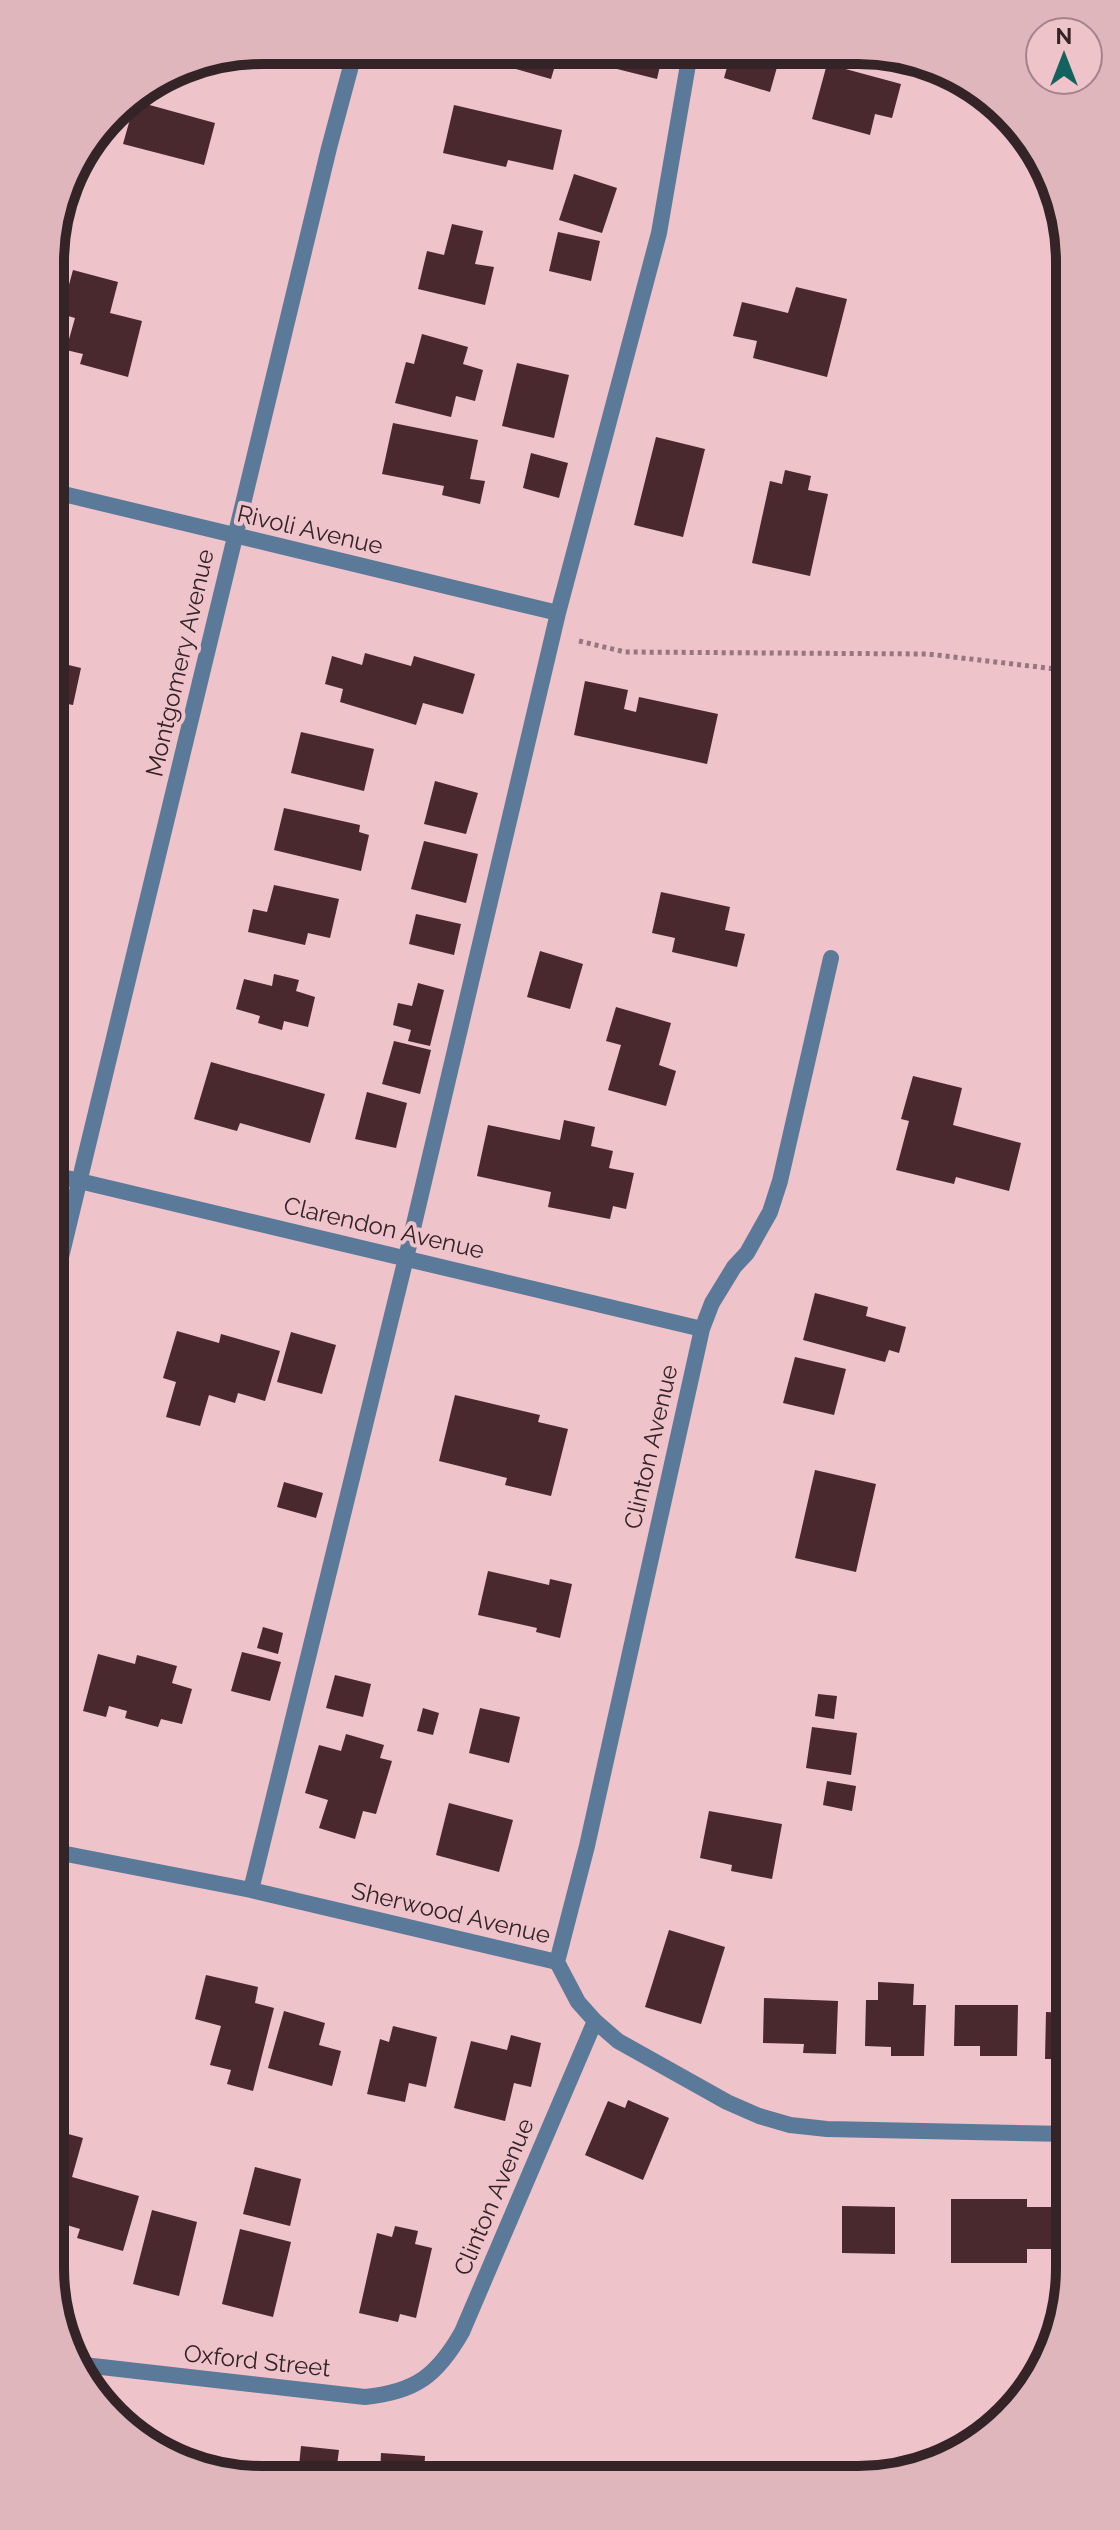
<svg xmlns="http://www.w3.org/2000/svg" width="1120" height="2530" font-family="Raleway,sans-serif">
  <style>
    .building { fill: #49282e }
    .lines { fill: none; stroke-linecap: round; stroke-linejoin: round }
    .path { stroke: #95777c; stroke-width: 5; stroke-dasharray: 4 4; stroke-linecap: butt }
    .minor { stroke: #5b7a99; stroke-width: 16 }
    .labels { text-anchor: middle; stroke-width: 8; stroke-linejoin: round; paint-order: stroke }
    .street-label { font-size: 24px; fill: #342427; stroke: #eec3c9 }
    .rim { fill: none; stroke: #342427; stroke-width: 10 }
  </style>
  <rect width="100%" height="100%" fill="#eec3c9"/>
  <path class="building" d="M468 51 559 52 551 79 467 55Z
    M613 52 663 53 657 79 609 67Z
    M731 53H781L770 92 724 78Z
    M827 64 901 84 892 118 875 114 870 135 812 119Z
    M135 101 215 123 204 165 123 144Z
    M454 105 562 130 553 170 508 160 506 167 443 153Z
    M574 174 617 188 602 233 559 220Z
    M59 216 72 220 61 258 51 255Z
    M452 224 483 231 475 264 494 267 485 305 418 289 427 251 444 255Z
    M558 232 600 241 591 281 549 271Z
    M73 270 118 282 110 313 142 321 128 377 80 364 83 354 66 350 75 318 61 314Z
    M796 287 847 299 827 377 753 358 757 341 733 336 742 302 788 313Z
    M422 334 468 347 463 364 483 370 475 401 456 396 451 417 395 403 406 362 414 364Z
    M517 363 569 375 554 438 502 426Z
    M393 423 478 440 470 479 485 481 480 504 442 495 444 486 382 474Z
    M656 437 705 449 683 537 634 525Z
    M531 453 568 463 559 498 523 488Z
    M785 470 811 476 808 490 828 494 810 576 752 563 770 481 782 484Z
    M52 578 67 582 56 622 52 621Z
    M365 653 411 666 414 656 475 674 463 714 423 703 416 725 340 702 343 689 325 684 332 656 362 665Z
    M52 661 81 668 73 705 52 701Z
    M585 681 628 690 624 709 636 712 639 697 718 714 707 764 574 735Z
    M301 732 374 749 364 791 291 773Z
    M52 762 68 766 57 817 52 815Z
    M435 781 478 793 466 834 424 824Z
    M284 808 360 825 359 832 369 835 361 871 274 850Z
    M52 839 61 842 53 870Z
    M424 841 478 854 466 903 411 889Z
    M274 885 339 899 330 938 308 933 305 945 248 932 253 909 267 912Z
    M661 892 730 907 725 930 745 934 737 967 672 952 675 938 652 933Z
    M416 914 461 924 454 955 409 944Z
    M540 951 583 964 570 1009 527 997Z
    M274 974 299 980 296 991 315 997 308 1027 284 1021 282 1030 258 1023 260 1016 236 1009 244 979 272 986Z
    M418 983 444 990 430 1046 408 1041 411 1030 393 1025 398 1003 412 1006Z
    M616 1007 671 1023 659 1065 676 1071 666 1106 608 1090 621 1045 606 1041Z
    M394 1041 431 1050 420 1094 382 1084Z
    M211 1062 325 1094 310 1143 240 1123 237 1131 194 1119Z
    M913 1076 962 1088 953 1125 1021 1143 1009 1191 956 1177 954 1184 896 1170 909 1121 901 1119Z
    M367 1092 407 1103 396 1148 355 1139Z
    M564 1120 595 1127 591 1146 613 1151 609 1168 634 1173 626 1209 613 1206 610 1219 548 1207 551 1192 477 1176 488 1125 560 1140Z
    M815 1293 868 1307 866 1316 906 1327 899 1353 889 1350 885 1362 803 1340Z
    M177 1331 219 1343 221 1334 280 1351 265 1401 238 1393 235 1403 209 1395 200 1426 166 1417 176 1382 163 1378Z
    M291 1332 336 1345 322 1394 277 1382Z
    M795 1357 846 1369 834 1415 783 1403Z
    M455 1395 540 1415 538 1422 568 1429 551 1496 505 1485 507 1478 439 1461Z
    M815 1470 876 1484 856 1572 795 1558Z
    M284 1482 323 1493 316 1518 277 1507Z
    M488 1571 549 1585 550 1579 572 1584 560 1638 536 1632 537 1628 478 1615Z
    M263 1627 283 1633 278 1654 257 1648Z
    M242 1652 281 1662 270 1701 231 1691Z
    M98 1654 135 1664 137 1655 177 1666 172 1683 192 1689 182 1724 161 1719 158 1727 125 1718 127 1711 109 1706 106 1717 83 1711Z
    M335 1675 371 1684 363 1717 326 1708Z
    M818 1694 837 1696 834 1719 815 1716Z
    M423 1708 439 1713 433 1735 417 1731Z
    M480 1708 520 1717 509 1763 469 1753Z
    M812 1727 857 1733 851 1775 806 1768Z
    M346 1734 384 1745 380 1758 392 1761 376 1814 363 1811 355 1839 319 1828 328 1800 305 1793 319 1745 341 1751Z
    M827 1781 856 1786 852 1811 823 1805Z
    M449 1803 513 1820 499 1872 436 1855Z
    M709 1811 782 1824 772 1879 731 1871 732 1865 700 1858Z
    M669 1930 725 1947 701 2024 645 2007Z
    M206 1975 258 1987 255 2003 274 2008 253 2091 227 2084 231 2070 210 2065 221 2026 195 2019Z
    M878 1982 914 1984 913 2005H926L924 2056H891V2047L865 2046 866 2000H878Z
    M764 1998 838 2001 836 2054 803 2053 804 2044 763 2043Z
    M955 2005H1018L1017 2056H980V2046H954Z
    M284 2011 325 2023 319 2045 341 2051 332 2086 268 2068Z
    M1046 2012 1069 2013V2059H1045Z
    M393 2026 437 2037 426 2087 409 2083 405 2102 367 2094 380 2039 389 2042Z
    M511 2035 541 2043 531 2087 514 2083 505 2121 454 2108 471 2041 507 2050Z
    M628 2100 669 2118 643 2180 585 2155 608 2101 625 2108Z
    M57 2131 83 2138 72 2177 139 2196 123 2251 77 2238 80 2229 57 2222Z
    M255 2167 301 2179 290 2226 243 2214Z
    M951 2199H1027V2207H1068V2249H1027V2263H951Z
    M842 2206 895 2207V2254L842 2253Z
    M152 2210 197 2222 179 2296 133 2284Z
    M395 2226 418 2231 415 2244 432 2248 416 2318 400 2314 398 2322 359 2313 377 2233 392 2237Z
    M240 2229 291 2242 273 2317 222 2304Z
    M301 2446 339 2450 336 2473 343 2475 298 2476Z
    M381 2453 425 2456 424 2475H380Z
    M190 2460 221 2464 219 2475Z"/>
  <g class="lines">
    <path class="path" d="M579 641 625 652 928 654 1064 670"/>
    <path class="minor" d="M51 491 558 613
      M54 1175 702 1329
      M54 1286 329 148 355 51
      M56 1852 251 1890 557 1962 578 2002 595 2021 618 2041 727 2102 759 2116 790 2125 827 2129 1069 2134
      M251 1890 406 1258 558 613 659 233 690 53
      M557 1962 587 1846 702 1329 712 1303 734 1267 747 1253 770 1212 780 1181 831 958
      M84 2365 365 2397C415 2392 437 2376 462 2332L595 2021"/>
  </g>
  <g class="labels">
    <g class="street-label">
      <text transform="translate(310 530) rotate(13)" y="8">Rivoli Avenue</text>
      <text transform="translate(180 663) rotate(-77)" y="8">Montgomery Avenue</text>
      <text transform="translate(384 1228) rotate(13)" y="8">Clarendon Avenue</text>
      <text transform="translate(651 1447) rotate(-77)" y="8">Clinton Avenue</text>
      <text transform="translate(451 1913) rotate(13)" y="8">Sherwood Avenue</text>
      <text transform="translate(494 2197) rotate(-67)" y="8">Clinton Avenue</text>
      <text transform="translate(257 2361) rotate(6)" y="8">Oxford Street</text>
    </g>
  </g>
  <path d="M0 0H1120V2530H0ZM262 64H858A198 198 0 0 1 1056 262V2268A198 198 0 0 1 858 2466H262A198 198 0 0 1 64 2268V262A198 198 0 0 1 262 64Z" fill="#dfb6bc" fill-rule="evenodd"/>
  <path class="rim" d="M262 64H858A198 198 0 0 1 1056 262V2268A198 198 0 0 1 858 2466H262A198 198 0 0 1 64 2268V262A198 198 0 0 1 262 64Z"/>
  <g transform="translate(1064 56)"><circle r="38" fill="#eec3c9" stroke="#a48388" stroke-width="2"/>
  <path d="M0-6L14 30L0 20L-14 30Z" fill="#14625d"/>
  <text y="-12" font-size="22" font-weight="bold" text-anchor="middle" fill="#342427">N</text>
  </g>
</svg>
